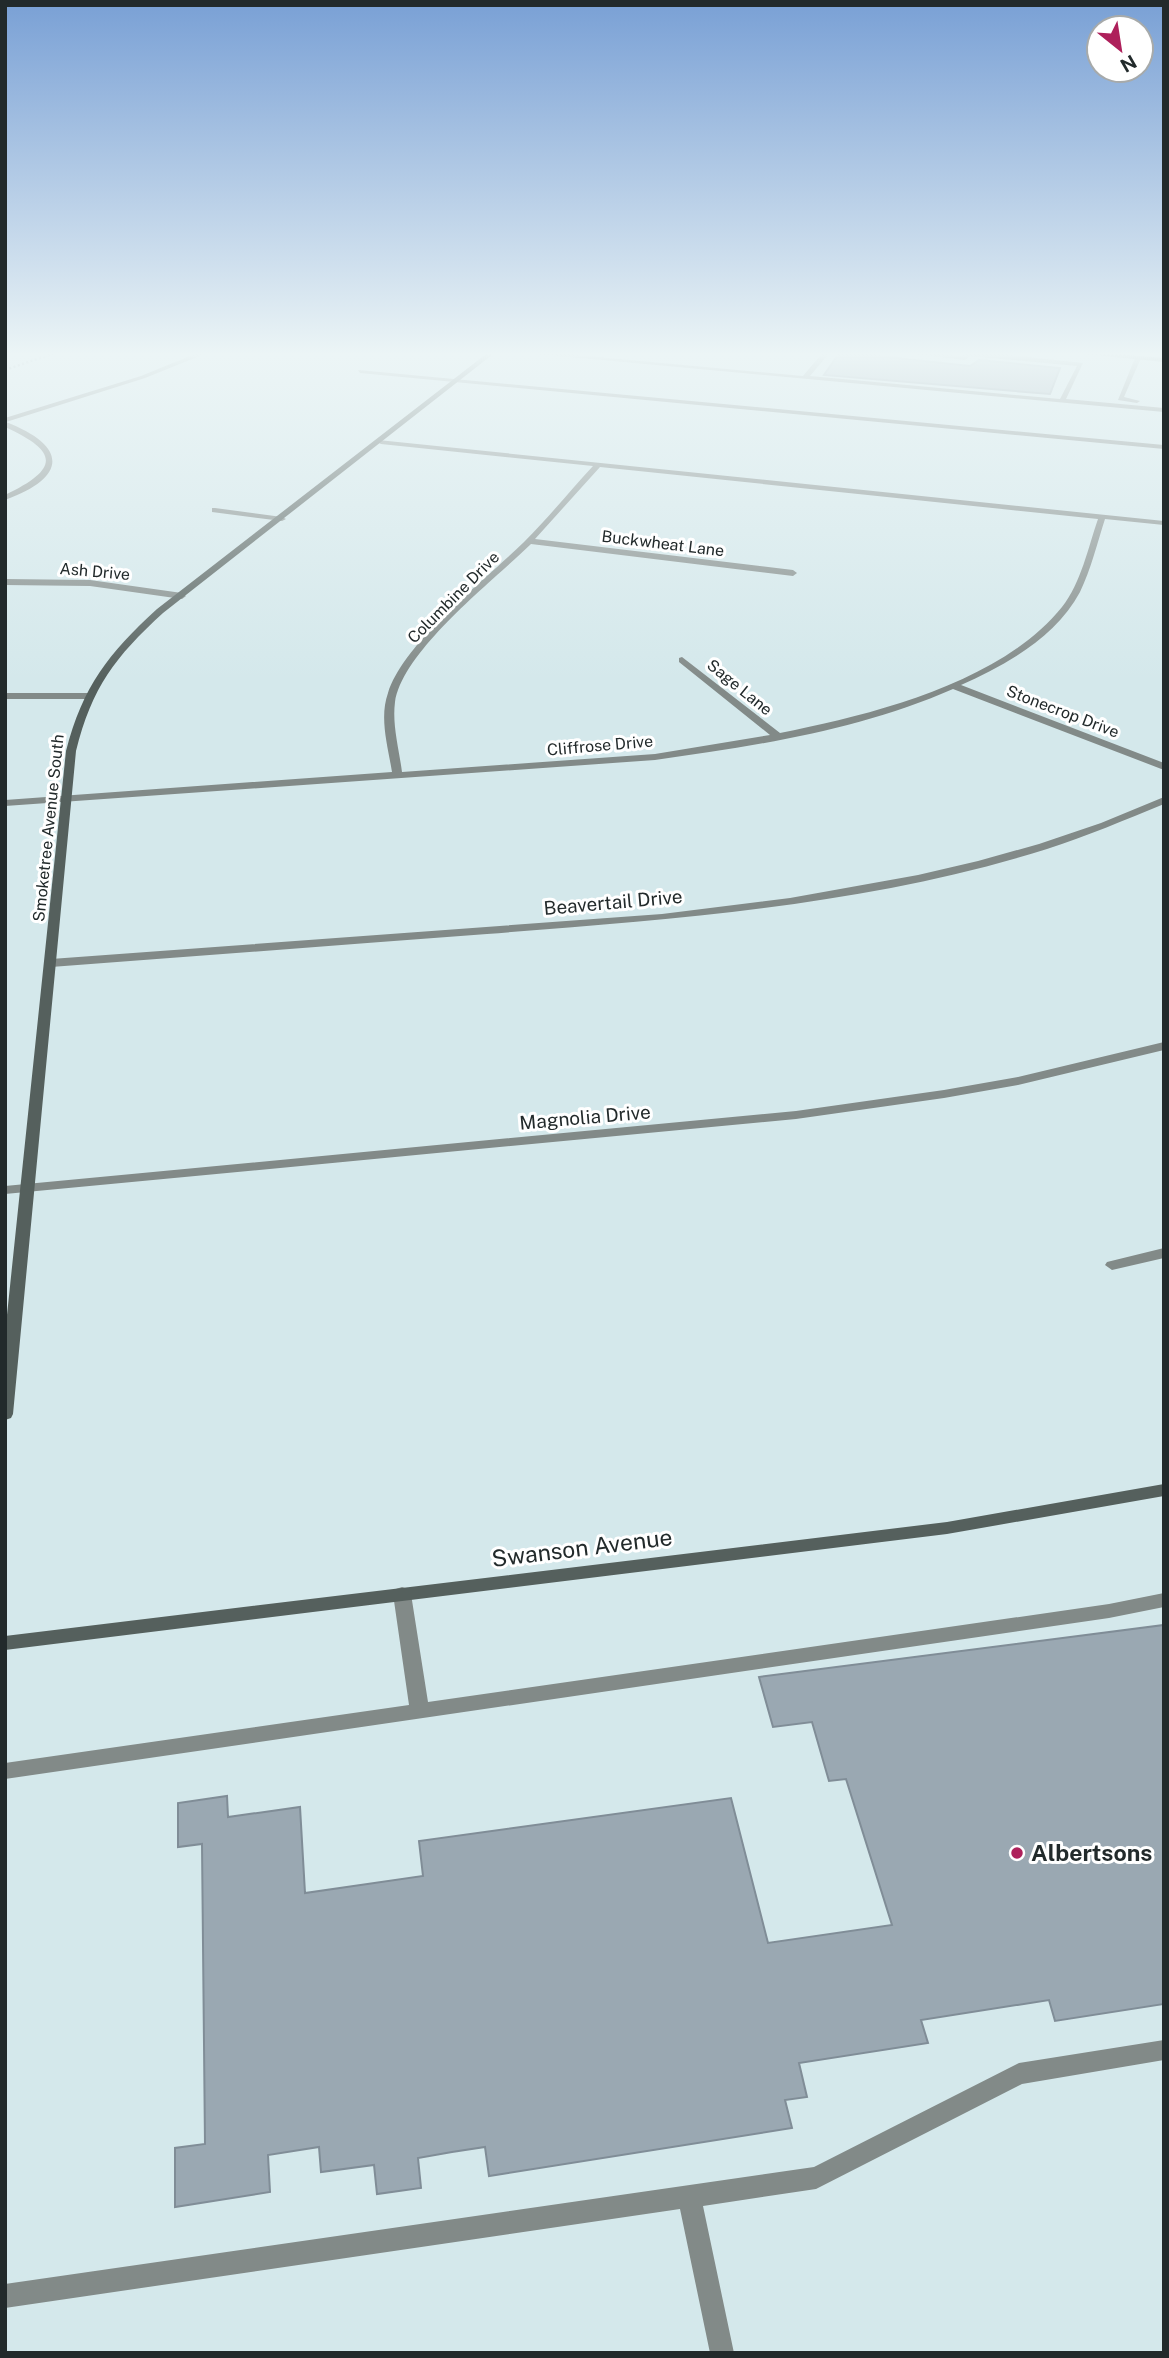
<svg xmlns="http://www.w3.org/2000/svg" width="1169" height="2358" font-family="'Public Sans',sans-serif">
  <style>
    .building { fill: #9aa8b2; stroke: #808d97; stroke-width: 2 }
    .lines { fill: none; stroke-linecap: round; stroke-linejoin: round }
    .path { stroke: #788688; stroke-width: 2.5; stroke-dasharray: 2 2.5; stroke-linecap: butt }
    .lane { fill: #828a88; fill-rule: evenodd }
    .street { fill: #828a88; fill-rule: evenodd }
    .secondary { fill: #55605d; fill-rule: evenodd }
    .poi-dot { fill: #ae205b; stroke: #fff; stroke-width: 2.5 }
    .labels { text-anchor: middle; stroke-width: 6; stroke-linejoin: round; paint-order: stroke }
    .far-street-label { font-size: 16px; fill: #222a2b; stroke: #fff }
    .street-label { font-size: 19px; fill: #222a2b; stroke: #fff }
    .near-street-label { font-size: 23px; fill: #222a2b; stroke: #fff }
    .near-poi-label { font-size: 23px; font-weight: bold; fill: #222a2b; stroke: #fff; text-anchor: start }
  </style>
  <rect width="100%" height="100%" fill="#d4e8eb"/>
  <path class="building" d="M840 352 970 366 979 360 1060 368 1050 394 824 375Z
    M1164 1625V2004L1055 2021 1049 2000 921 2020 928 2043 799 2063 807 2097 785 2100 792 2128 489 2176 485 2147 452 2152 418 2158 421 2188 377 2194 374 2165 321 2172 319 2147 268 2155 270 2192 175 2207V2148L205 2144 202 1844 178 1847V1803L227 1796 228 1817 300 1807 305 1893 423 1876 419 1841 731 1798 768 1943 892 1925 846 1779 829 1781 812 1722 773 1727 759 1677Z"/>
  <g class="lines">
    <path class="path" d="M5 370 60 351"/>
    <path class="lane" d="M505 351H533L803 376 824 351H831L810 376 1060 399 1077 366 970 356 965 360 893 351 963 356 966 351H973L1083 363 1066 399 1164 408V412Z
      M1138 356 1141 358 1124 397 1140 401 1137 403 1118 400 1135 358Z
      M1164 1248V1258L1112 1270 1105 1265 1107 1262Z
      M402 1587 408 1589 411 1594 428 1702 1109 1604 1164 1593V1607L1109 1618 5 1779V1763L409 1705 393 1594 396 1589Z
      M1164 2040V2060L1022 2084 816 2189 703 2206 734 2353H710L680 2209 5 2308V2284L814 2167 1019 2063Z"/>
    <path class="street" d="M202 351H212L145 378 6 422C68 446 68 477 5 500V495C59 469 60 452 5 427V418L141 376Z
      M358 370 1164 445V449L360 373Z
      M378 440 1164 521V525L1105 519C1097 544 1091 569 1080 592 1056 637 1006 665 961 685L1164 763V770L953 689C860 730 755 746 655 760L5 806V800L392 772C388 747 379 718 388 693 404 642 485 580 524 542 548 518 570 491 593 466L381 444 377 442ZM600 467 1098 519C1088 548 1081 583 1062 607 1001 683 871 715 780 733L682 657 679 658V662L770 735 655 754 402 772C399 749 392 725 395 702 403 650 493 581 531 544L793 576 797 573 793 570 535 539Z
      M215 508 282 517 286 519 282 521 212 512V508Z
      M5 579 90 580 182 593 186 596 182 599 90 586 5 585Z
      M5 693H90L95 696 90 699H5Z
      M1164 797V804C1125 820 1087 836 1047 849 866 906 675 919 487 934 342 945 196 956 51 967L45 963 51 959 662 914 790 898 918 875 978 861 1039 844 1101 823Z
      M1164 1042V1050L1018 1085 944 1098 796 1119 5 1194V1186L796 1111 944 1090 1018 1077Z"/>
    <path class="secondary" d="M490 351H497L163 613C115 657 92 687 76 751L13 1414 11 1418 5 1420V1334L66 751C83 686 108 654 157 609Z
      M1054 351H1084L1164 358V362Z
      M1164 1484V1496L947 1534 5 1650V1636L947 1522Z"/>
  </g>
  <linearGradient id="sky" x2="0" y2="1"><stop stop-color="#79a0d5"/><stop offset="0.52" stop-color="#ecf5f6"/><stop offset="1" stop-color="#ecf5f6" stop-opacity="0"/></linearGradient>
  <rect width="1169" height="681" fill="url(#sky)"/>
  <circle class="poi-dot" cx="1017" cy="1853" r="7"/>
  <g class="labels">
    <g class="far-street-label">
      <text transform="translate(663 543) rotate(7)" y="6">Buckwheat Lane</text>
      <text transform="translate(95 571) rotate(5)" y="6">Ash Drive</text>
      <text transform="translate(453 597) rotate(-45)" y="6">Columbine Drive</text>
      <text transform="translate(740 687) rotate(39)" y="6">Sage Lane</text>
      <text transform="translate(1063 711) rotate(21)" y="6">Stonecrop Drive</text>
      <text transform="translate(600 745) rotate(-5)" y="6">Cliffrose Drive</text>
      <text transform="translate(48 828) rotate(-84)" y="6">Smoketree Avenue South</text>
    </g>
    <g class="street-label">
      <text transform="translate(613 902) rotate(-5)" y="7">Beavertail Drive</text>
      <text transform="translate(585 1117) rotate(-5)" y="7">Magnolia Drive</text>
    </g>
    <g class="near-street-label">
      <text transform="translate(582 1548) rotate(-7)" y="8">Swanson Avenue</text>
    </g>
    <g class="near-poi-label">
      <text x="1031" y="1861">Albertsons</text>
    </g>
  </g>
  <rect width="1169" height="2358" fill="none" stroke="#222a2b" stroke-width="14"/>
  <g transform="translate(1120 49) rotate(150)"><circle r="33" fill="#ffffff" stroke="#a7aaaa" stroke-width="2"/>
  <path d="M0-5L12 26L0 18L-12 26Z" fill="#ae205b"/>
  <text y="-10" font-size="19" font-weight="bold" text-anchor="middle" fill="#222a2b">N</text>
  </g>
</svg>
